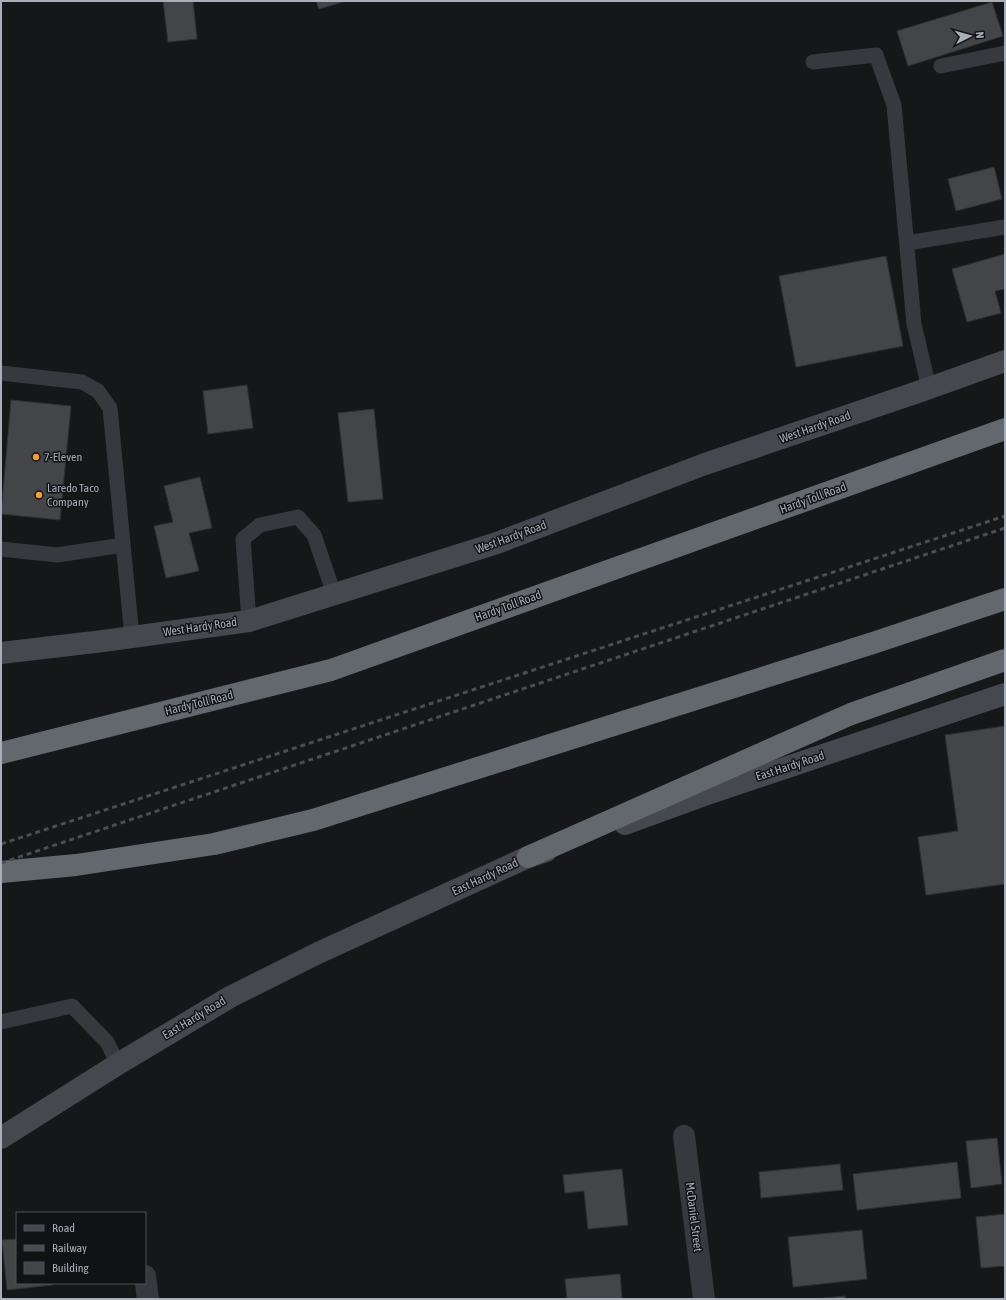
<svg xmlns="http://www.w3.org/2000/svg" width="1006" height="1300" font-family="'Asap Condensed',sans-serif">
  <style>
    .building { fill: #434549; stroke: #303135 }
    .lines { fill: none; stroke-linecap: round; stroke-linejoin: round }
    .lane { stroke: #37393e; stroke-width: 15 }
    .street { stroke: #37393e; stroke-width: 22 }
    .secondary { stroke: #45484e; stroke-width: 22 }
    .highway { stroke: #63686f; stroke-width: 22 }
    .rail { stroke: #4a4d53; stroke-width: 3; stroke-dasharray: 5 4; stroke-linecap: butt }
    .poi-dot { fill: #f29d35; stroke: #111214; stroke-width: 1.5 }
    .labels { text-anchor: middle; stroke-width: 3; stroke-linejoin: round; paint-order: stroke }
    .street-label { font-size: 12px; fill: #a9afb8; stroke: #111214 }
    .poi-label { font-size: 12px; fill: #a9afb8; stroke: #111214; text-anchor: start }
  </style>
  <rect width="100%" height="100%" fill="#161719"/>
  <path class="building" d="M163 1H193L197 39 168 42Z
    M316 1H347L319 9Z
    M992 2 1003 36 908 66 897 31Z
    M994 167 1002 199 956 211 948 179Z
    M1005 254V289L995 291 1001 313 967 322 952 269Z
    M886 256 903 346 796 367 779 276Z
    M247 385 253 428 208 434 203 391Z
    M11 400 71 406 60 520 1 514Z
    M374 409 383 499 348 502 338 413Z
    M200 477 212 528 189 533 199 571 166 578 154 526 173 522 164 486Z
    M1005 726V884L926 895 918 837 958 831 945 735Z
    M997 1138 1002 1184 971 1188 966 1141Z
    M957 1162 961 1198 857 1210 853 1174Z
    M840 1164 843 1190 761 1198 759 1172Z
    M622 1169 628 1225 588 1229 584 1191 565 1193 563 1175Z
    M1005 1214V1266L981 1268 976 1217Z
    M862 1230 867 1279 793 1287 788 1237Z
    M17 1239V1283H52V1285L7 1290 2 1240Z
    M620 1274 622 1299H567L565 1279Z
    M845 1296V1299H816Z"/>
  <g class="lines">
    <path class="lane" d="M813 62 876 55 894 105 914 324 929 388
      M941 66 1005 53
      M907 243 1005 227
      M1 373 82 382 98 391 110 408 132 637
      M1 549 57 555 123 545
      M249 621 243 539 260 525 298 517 314 535 334 594
      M1 1022 72 1006 107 1042 118 1064"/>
    <path class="street" d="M684 1136 704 1299
      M145 1276 148 1299"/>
    <path class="secondary" d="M1 653 103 641 249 621 497 543 705 464 918 392 1005 361
      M625 824 710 793 1005 694
      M1 1138 118 1064 230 997 318 953 528 857 546 851"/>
    <path class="highway" d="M1 753 331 670 1005 429
      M528 857 851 714 1005 660
      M1 872 76 865 214 844 313 820 873 643 1005 599"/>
    <path class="rail" d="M1 844 1005 516
      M1 863 1005 528"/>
  </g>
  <g class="poi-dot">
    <circle cx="36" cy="457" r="4"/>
    <circle cx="39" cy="495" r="4"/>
  </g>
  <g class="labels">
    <g class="street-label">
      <text transform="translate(815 427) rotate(-19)" y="4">West Hardy Road</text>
      <text transform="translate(813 498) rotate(-20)" y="4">Hardy Toll Road</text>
      <text transform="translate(511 537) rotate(-20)" y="4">West Hardy Road</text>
      <text transform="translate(508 606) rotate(-20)" y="4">Hardy Toll Road</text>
      <text transform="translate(200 627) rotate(-8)" y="4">West Hardy Road</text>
      <text transform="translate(199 703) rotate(-14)" y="4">Hardy Toll Road</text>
      <text transform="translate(790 766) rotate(-18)" y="4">East Hardy Road</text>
      <text transform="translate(485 877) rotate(-25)" y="4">East Hardy Road</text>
      <text transform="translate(194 1018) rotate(-31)" y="4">East Hardy Road</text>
      <text transform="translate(694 1217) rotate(83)" y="4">McDaniel Street</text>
    </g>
    <g class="poi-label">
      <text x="44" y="461">7-Eleven</text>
      <text x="47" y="492">Laredo Taco<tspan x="47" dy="14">Company</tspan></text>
    </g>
  </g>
  <rect width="1006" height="1300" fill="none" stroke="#a9afb8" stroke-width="4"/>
  <rect x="16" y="1212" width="130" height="72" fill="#111214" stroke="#4e5156"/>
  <rect x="24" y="1225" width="20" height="6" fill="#45484e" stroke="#4e5156"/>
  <text x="52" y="1232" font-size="12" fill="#a9afb8">Road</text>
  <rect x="24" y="1245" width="20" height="6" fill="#4a4d53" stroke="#4e5156"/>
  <text x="52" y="1252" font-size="12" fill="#a9afb8">Railway</text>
  <rect x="24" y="1262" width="20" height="12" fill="#434549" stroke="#4e5156"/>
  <text x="52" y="1272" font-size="12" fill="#a9afb8">Building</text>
  <g transform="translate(970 36) rotate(84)" stroke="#111214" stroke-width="3" paint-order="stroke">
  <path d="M0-3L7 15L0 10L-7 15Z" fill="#a9afb8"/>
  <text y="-6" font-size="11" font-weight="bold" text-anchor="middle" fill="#a9afb8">N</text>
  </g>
</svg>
